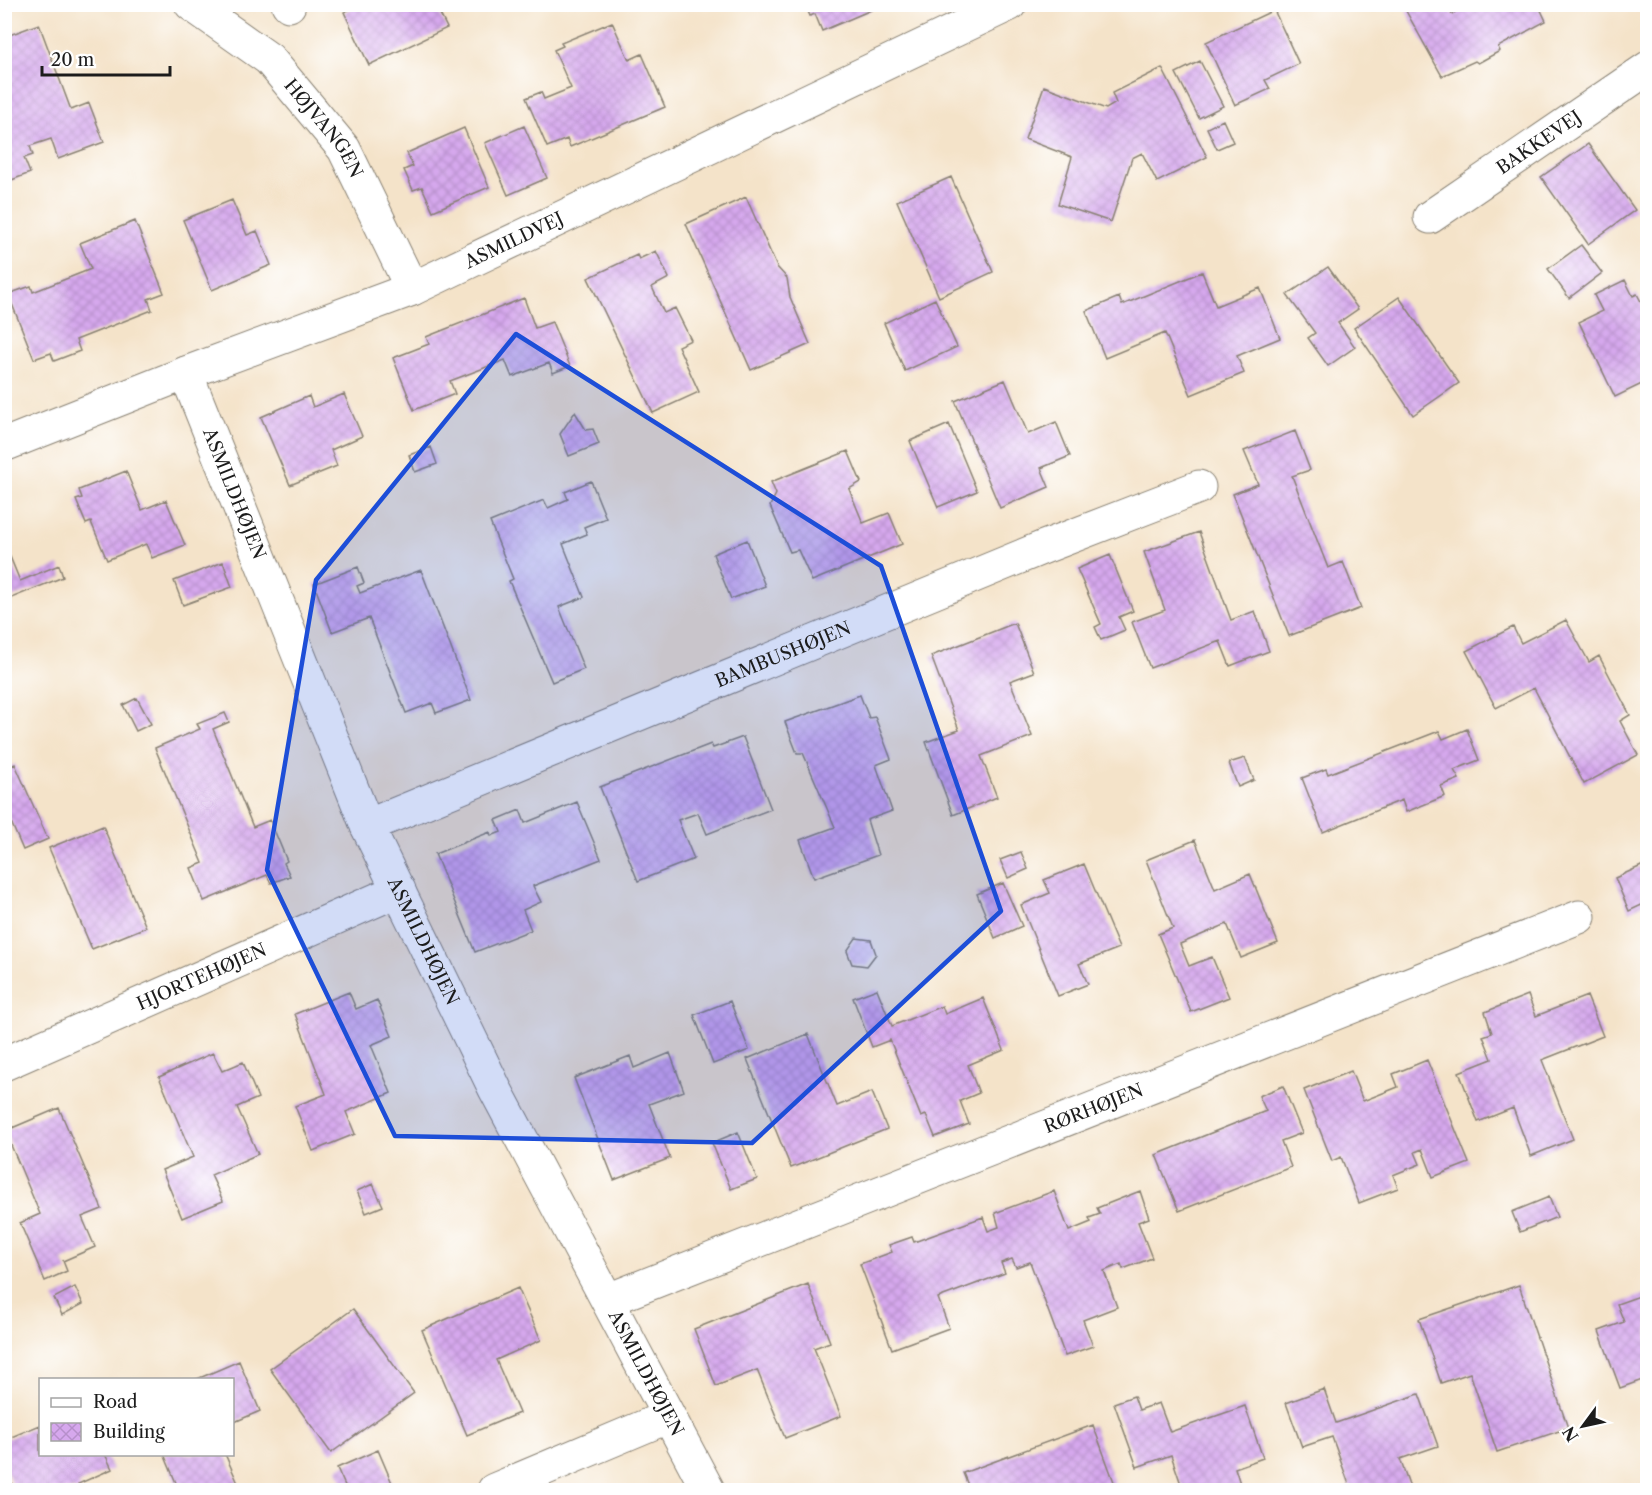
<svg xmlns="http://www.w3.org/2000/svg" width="1652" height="1495" font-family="'Libre Caslon Text',serif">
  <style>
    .building { fill: url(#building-cross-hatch) }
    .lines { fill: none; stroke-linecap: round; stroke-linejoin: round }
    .minor-casing { stroke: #888072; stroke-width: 35 }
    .minor { stroke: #fff; stroke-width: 33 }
    .marked { fill: #1d4ed8; fill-opacity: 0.2; stroke: #1d4ed8; stroke-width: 4.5; stroke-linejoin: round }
    .labels { text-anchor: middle; stroke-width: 4.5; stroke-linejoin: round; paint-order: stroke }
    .street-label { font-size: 18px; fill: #1c1c1c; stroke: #fff }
  </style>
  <defs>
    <pattern id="building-cross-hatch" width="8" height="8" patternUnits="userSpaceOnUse" patternTransform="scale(1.5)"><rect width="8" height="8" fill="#d6a8ed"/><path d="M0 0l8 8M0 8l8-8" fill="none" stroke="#b790cb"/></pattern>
  </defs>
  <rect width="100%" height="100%" fill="#fff"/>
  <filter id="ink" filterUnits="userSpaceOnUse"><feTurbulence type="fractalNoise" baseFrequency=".0167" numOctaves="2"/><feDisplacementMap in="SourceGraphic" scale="12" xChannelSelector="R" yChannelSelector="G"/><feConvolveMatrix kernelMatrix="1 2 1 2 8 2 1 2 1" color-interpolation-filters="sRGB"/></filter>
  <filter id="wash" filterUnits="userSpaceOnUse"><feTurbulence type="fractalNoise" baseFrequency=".008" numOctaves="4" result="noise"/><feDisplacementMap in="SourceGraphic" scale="24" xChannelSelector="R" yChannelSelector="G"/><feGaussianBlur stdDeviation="1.35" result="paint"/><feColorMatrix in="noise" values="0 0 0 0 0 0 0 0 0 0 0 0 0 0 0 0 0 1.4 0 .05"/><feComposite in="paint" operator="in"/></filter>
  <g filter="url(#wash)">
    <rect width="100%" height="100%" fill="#f4e3c9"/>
    <g id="blocks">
      <path class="building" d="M360 4H435L447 28 369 65 344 12Z
        M805 4H868L871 10 822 31 815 14 810 16Z
        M1418 4H1441L1443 9 1448 7 1452 14 1470 4H1538L1546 21 1498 47 1500 51 1478 63 1475 61 1442 76 1406 11Z
        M1274 10 1299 64 1265 80 1270 89 1235 105 1206 42Z
        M612 22 629 60 642 54 665 107 570 147 567 139 547 147 526 98 541 92 544 99 571 88 554 50 563 46 561 43Z
        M39 24 71 110 89 103 104 142 58 159 51 139 30 146 33 155 24 158 30 173 9 181 4 169V37Z
        M1200 61 1223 106 1199 118 1176 73Z
        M1162 68 1207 157 1157 182 1142 153 1132 158 1111 222 1058 204 1072 157 1025 139 1044 86 1106 109 1116 103 1112 93Z
        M1223 120 1233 142 1217 149 1207 128Z
        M524 126 547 178 508 195 485 143Z
        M464 128 489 187 433 211 422 187 413 190 404 170 413 166 407 153Z
        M1588 144 1635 210 1588 244 1541 177Z
        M951 177 993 272 939 297 897 201Z
        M746 197 777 267 787 278 790 297 810 344 751 370 686 224Z
        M232 200 247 235 257 231 271 265 212 290 183 220Z
        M135 221 164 293 148 299 152 310 76 340 80 351 54 361 51 353 34 359 8 294 31 286 33 292 91 269 80 243Z
        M1581 245 1602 273 1569 298 1548 269Z
        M656 251 669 278 652 287 664 313 675 308 691 340 678 346 699 392 653 413 588 278 637 255 639 259Z
        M1328 267 1358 309 1338 323 1355 347 1328 366 1308 338 1315 333 1287 295Z
        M1202 272 1216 306 1260 288 1280 338 1237 356 1244 373 1191 395 1165 333 1105 358 1086 311 1119 297 1122 305Z
        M1625 280 1633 296 1637 294 1648 315V381L1615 397 1579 322 1602 311 1594 295Z
        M1399 297 1459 383 1413 415 1354 328Z
        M524 298 535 328 552 322 570 366 553 373 549 363 512 377 505 360 450 381 455 394 414 410 393 358 429 344 426 337Z
        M935 299 957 347 905 371 884 323Z
        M1005 380 1028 434 1056 422 1070 456 1041 468 1049 487 1000 508 955 401Z
        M344 394 362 436 331 450 337 466 290 485 261 417 309 396 313 407Z
        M575 412 586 430 593 429 599 444 569 456 560 434Z
        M949 424 977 491 938 507 910 441Z
        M1295 431 1310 470 1292 476 1328 568 1343 562 1361 608 1289 636 1233 494 1258 484 1244 451Z
        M431 447 437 464 415 472 409 455Z
        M848 451 861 482 849 489 863 523 889 513 902 544 812 581 798 550 790 552 770 506 776 494 771 482Z
        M126 471 142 510 166 500 185 545 152 558 146 544 107 560 91 522 86 524 76 500 82 498 79 490Z
        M591 481 606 518 584 527 587 534 563 544 584 597 559 607 584 669 552 682 509 581 513 579 490 522 544 500 548 508 568 499 565 492Z
        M1199 532 1231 620 1255 611 1269 651 1230 666 1220 641 1150 668 1132 622 1165 610 1144 552Z
        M747 540 765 586 731 599 713 554Z
        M4 542 20 581 59 565 63 577 4 601Z
        M1110 555 1133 611 1119 617 1125 630 1101 640 1095 627 1101 624 1077 569Z
        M223 562 232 587 183 605 174 581Z
        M358 567 364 583 357 586 360 593 421 570 471 700 436 713 432 703 406 713 369 618 332 632 314 584Z
        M1566 620 1589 662 1599 656 1630 715 1620 721 1638 755 1584 784 1534 688 1496 708 1466 651 1513 627 1521 643Z
        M1015 623 1034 672 1010 681 1032 736 981 756 997 797 953 815 926 742 959 730 931 656Z
        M860 695 869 718 875 717 891 759 876 765 892 811 867 820 878 855 814 878 800 840 835 827 803 753H797L785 722Z
        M137 698 151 724 136 731 123 705Z
        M225 713 229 722 213 729 253 827 270 820 287 861 284 863 290 876 271 883 267 875 204 901 191 868 203 863 155 748 200 729 197 724Z
        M1467 729 1479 760 1454 770 1459 779 1441 786 1445 796 1406 812 1402 800 1323 832 1302 778 1326 769 1328 774 1439 731 1443 739Z
        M743 737 771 809 707 834 698 813 678 820 694 859 638 881 600 787 711 744 713 748Z
        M1245 758 1254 780 1238 787 1229 763Z
        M15 764 48 839 23 850 5 808V769Z
        M577 802 601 859 533 886 541 902 523 910 531 930 475 952 435 854 490 832 491 836 501 832 496 820 520 810 525 823Z
        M103 826 146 927 92 949 49 848Z
        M1195 840 1215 889 1250 874 1278 943 1241 958 1227 924 1180 944 1189 966 1212 957 1229 997 1191 1012 1158 934 1173 928 1146 860Z
        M1021 852 1028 869 1008 878 1000 860Z
        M1648 863V902L1629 911 1615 878Z
        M1084 864 1119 948 1079 964 1088 984 1058 996 1021 905 1050 893 1044 880Z
        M1003 883 1022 926 995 938 977 894Z
        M856 938 871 940 876 954 867 966 852 964 847 951Z
        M877 989 892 1026 942 1006 945 1014 983 998 1004 1050 968 1065 979 1093 960 1101 969 1124 935 1137 926 1115 921 1117 890 1040 872 1047 853 998Z
        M349 992 356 1009 377 1000 392 1036 371 1045 391 1093 346 1112 355 1134 313 1151 295 1106 326 1094 295 1014Z
        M1528 995 1536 1016 1587 996 1603 1036 1542 1060 1573 1139 1531 1156 1513 1108 1478 1122 1459 1072 1492 1059 1483 1036 1492 1033 1485 1012Z
        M730 1001 749 1050 713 1064 694 1015Z
        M808 1034 837 1106 872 1092 887 1129 791 1168 747 1059Z
        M213 1053 222 1071 243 1062 258 1098 237 1107 258 1154 211 1175 223 1201 182 1218 162 1170 193 1157 159 1077Z
        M670 1053 684 1091 649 1104 670 1158 614 1180 574 1078 630 1056 634 1068Z
        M1427 1060 1469 1163 1433 1177 1422 1149 1415 1152 1420 1164 1393 1175 1398 1188 1359 1203 1341 1157 1332 1161 1304 1090 1351 1071 1363 1101 1398 1087 1393 1074Z
        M1283 1086 1302 1133 1281 1141 1291 1167 1179 1211 1156 1155 1266 1111 1259 1096Z
        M59 1108 102 1209 82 1217 95 1247 63 1261 67 1271 45 1281 20 1223 40 1214 5 1131Z
        M738 1132 757 1179 731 1189 712 1143Z
        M373 1184 383 1206 366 1213 357 1191Z
        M1054 1191 1069 1231 1091 1222 1089 1218 1100 1214 1097 1208 1140 1191 1149 1218 1138 1222 1152 1258 1123 1269 1121 1264 1104 1271 1117 1307 1083 1320 1093 1346 1065 1356 1030 1262 1016 1267 1012 1259 1001 1263 1005 1273 938 1298 949 1328 892 1349 860 1264 892 1252 889 1245 912 1237 914 1242 983 1217 988 1231 999 1227 995 1213Z
        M1549 1197 1557 1217 1520 1232 1512 1212Z
        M808 1284 830 1342 814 1348 841 1416 785 1438 757 1370 716 1386 694 1329Z
        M1519 1285 1568 1428 1497 1452 1470 1373 1441 1383 1419 1319Z
        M75 1287 83 1304 62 1315 54 1298Z
        M518 1288 541 1340 496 1360 519 1413 467 1435 422 1330Z
        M1648 1293V1378L1620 1388 1599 1331 1624 1322 1617 1304Z
        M353 1309 414 1393 331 1453 270 1369Z
        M239 1361 260 1411 232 1423V1380H195Z
        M1324 1389 1336 1423 1419 1394 1438 1446 1400 1459 1411 1490H1351L1332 1437 1302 1447 1286 1403Z
        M1134 1396 1139 1410 1159 1403 1170 1432 1245 1406 1263 1458 1235 1468 1242 1490H1183L1171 1455 1137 1467 1114 1403Z
        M40 1425V1454H105L112 1469 78 1484 81 1490H15L4 1466V1440Z
        M1093 1425 1117 1490H970L963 1473Z
        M378 1450 395 1490H347L337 1468Z
        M164 1454H225L241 1490H179Z"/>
    </g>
  </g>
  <g filter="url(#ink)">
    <use href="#blocks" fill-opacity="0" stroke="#888072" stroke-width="1.5"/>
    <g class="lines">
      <defs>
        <g id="minor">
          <path id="s1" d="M191 4 269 59 344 149 412 289"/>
          <path d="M288 4 289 5"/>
          <path id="s2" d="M1430 217 1648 68"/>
          <path id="s3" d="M186 373 367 826 495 1089 708 1490"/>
          <path id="s4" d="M4 445 186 373 412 289 1010 4"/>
          <path id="s5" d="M367 826 1044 547 1199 487"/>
          <path id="s6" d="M4 1064 399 890"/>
          <path id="s7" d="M608 1300 1579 917"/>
          <path d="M494 1490 667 1417"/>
        </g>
      </defs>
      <use href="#minor" class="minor-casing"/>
      <use href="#minor" class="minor"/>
    </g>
  </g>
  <path class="marked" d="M516 334 881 566 1001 911 752 1143 395 1136 267 870 316 580Z"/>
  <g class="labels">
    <g class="street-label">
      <text dy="6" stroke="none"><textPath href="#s1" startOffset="184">HØJVANGEN</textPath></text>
      <text dy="6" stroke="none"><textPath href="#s2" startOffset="132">BAKKEVEJ</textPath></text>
      <text dy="6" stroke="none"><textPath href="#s4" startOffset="550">ASMILDVEJ</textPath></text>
      <text dy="6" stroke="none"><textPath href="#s3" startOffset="130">ASMILDHØJEN</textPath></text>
      <text dy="6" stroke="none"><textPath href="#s5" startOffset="450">BAMBUSHØJEN</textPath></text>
      <text dy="6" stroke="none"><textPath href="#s3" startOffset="616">ASMILDHØJEN</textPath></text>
      <text dy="6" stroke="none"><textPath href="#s6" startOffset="216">HJORTEHØJEN</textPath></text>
      <text dy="6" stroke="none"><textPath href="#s7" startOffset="522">RØRHØJEN</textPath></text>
      <text dy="6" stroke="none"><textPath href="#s3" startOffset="1102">ASMILDHØJEN</textPath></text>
    </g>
  </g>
  <rect width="1652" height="1495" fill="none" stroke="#fff" stroke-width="24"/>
  <rect x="39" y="1378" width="195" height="78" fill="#ffffff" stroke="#a4a4a4" stroke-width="1.5"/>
  <rect x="51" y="1398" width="30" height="9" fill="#ffffff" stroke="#a4a4a4" stroke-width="1.5"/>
  <text x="93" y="1408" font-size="18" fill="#1c1c1c">Road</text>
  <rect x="51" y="1423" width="30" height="18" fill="url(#building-cross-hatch)" stroke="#a4a4a4" stroke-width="1.5"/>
  <text x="93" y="1438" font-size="18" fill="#1c1c1c">Building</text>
  <g transform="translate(1583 1426) rotate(237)" stroke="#ffffff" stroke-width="4.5" paint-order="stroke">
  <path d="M0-4.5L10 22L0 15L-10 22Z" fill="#1c1c1c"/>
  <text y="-9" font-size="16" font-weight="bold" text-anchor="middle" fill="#1c1c1c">N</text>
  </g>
  <path d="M42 66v9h128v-9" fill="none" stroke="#1c1c1c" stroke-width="3"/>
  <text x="51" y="66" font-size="18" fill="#1c1c1c" stroke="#ffffff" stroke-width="4.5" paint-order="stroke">20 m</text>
</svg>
